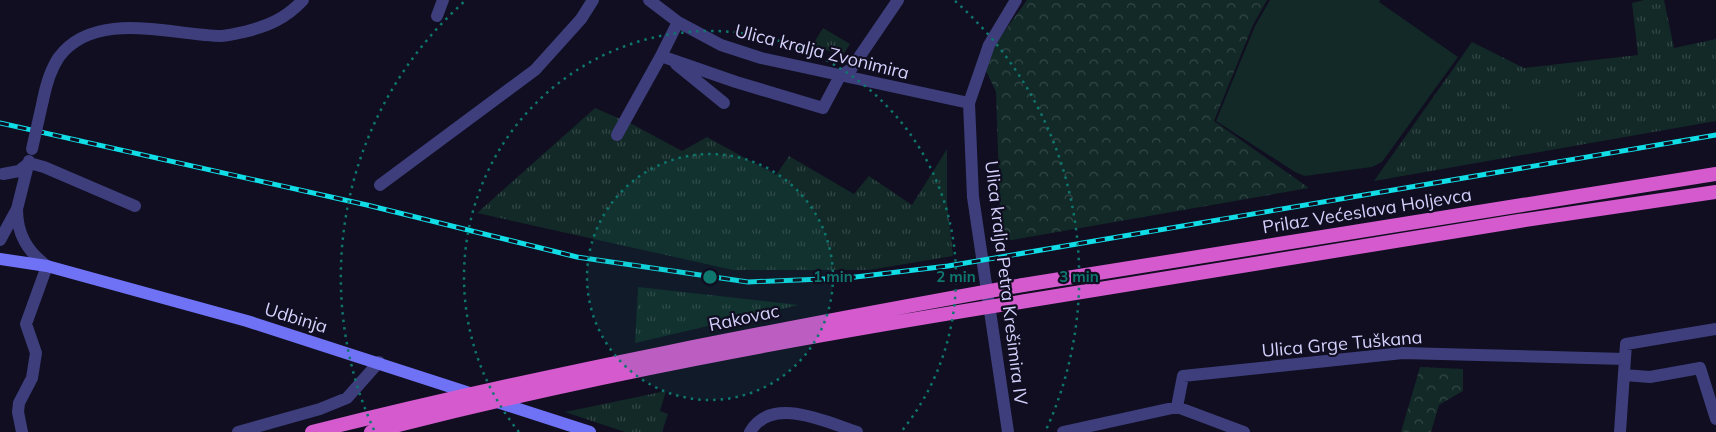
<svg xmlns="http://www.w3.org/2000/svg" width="1716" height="432" font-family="Mulish,sans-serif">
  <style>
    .grass { fill: url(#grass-tufts) }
    .park { fill: url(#park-crowns) }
    .pitch { fill: #122927 }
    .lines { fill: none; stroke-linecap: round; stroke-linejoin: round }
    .minor { stroke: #3d3e7b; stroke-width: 12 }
    .tertiary { stroke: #3d3e7b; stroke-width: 12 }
    .secondary { stroke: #6f72f5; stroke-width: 12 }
    .trunk { stroke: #d45ace; stroke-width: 14 }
    .rail-casing { stroke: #11dde7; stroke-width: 5 }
    .rail { stroke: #100e20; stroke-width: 3; stroke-dasharray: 9; stroke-linecap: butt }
    .minor-bridge { stroke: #3d3e7b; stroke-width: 12 }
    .trunk-bridge { stroke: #d45ace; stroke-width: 14 }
    .ring { fill: none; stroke: #0f766e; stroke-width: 2.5; stroke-dasharray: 2.5 5 }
    .labels { text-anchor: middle; stroke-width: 4.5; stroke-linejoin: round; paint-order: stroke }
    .street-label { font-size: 18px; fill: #d3d0fc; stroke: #100e20 }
    .centre { fill: #0f766e; stroke: #100e20; stroke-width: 2.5 }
    .ring-label { font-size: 15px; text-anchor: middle; font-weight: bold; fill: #0f766e; stroke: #100e20; stroke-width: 4.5; stroke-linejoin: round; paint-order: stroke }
  </style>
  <defs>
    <pattern id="grass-tufts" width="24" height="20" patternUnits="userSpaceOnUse" patternTransform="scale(1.25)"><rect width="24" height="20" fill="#122927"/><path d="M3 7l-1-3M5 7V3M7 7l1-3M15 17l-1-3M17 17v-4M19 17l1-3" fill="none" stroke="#344747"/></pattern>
    <pattern id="park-crowns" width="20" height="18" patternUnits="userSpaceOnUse" patternTransform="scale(1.25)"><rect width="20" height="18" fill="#122927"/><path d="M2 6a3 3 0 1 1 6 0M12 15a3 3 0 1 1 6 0" fill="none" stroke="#344747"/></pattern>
  </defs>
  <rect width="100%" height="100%" fill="#100e20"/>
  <path class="grass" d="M1644 0H1664L1674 48 1716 39V121L1374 181 1472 42 1524 68 1638 55 1632 3Z
    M823 28 850 44 843 55 812 46Z
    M595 108 632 124 682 151 707 137 776 175 789 156 854 194 869 176 912 205 947 149V203L953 256 869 270H733L477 213Z
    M638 287 799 305 635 343Z
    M666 391 660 411 668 414 662 432H625L565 412Z"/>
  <path class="park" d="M1027 0H1267L1253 25 1214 121 1309 188 1001 242 996 92 982 62Z
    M1420 367 1463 369V391L1439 405 1431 432H1401Z"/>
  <path class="pitch" d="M1270 0H1380L1379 2 1458 57 1382 162 1372 167 1305 176 1295 172 1216 121 1255 26Z
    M1576 82 1581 117 1513 128 1507 93Z"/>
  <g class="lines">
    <path class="minor" d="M649 0 678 22 721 45 761 58 969 103
      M437 16 443 0
      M678 22 661 56 736 82 823 108 840 76 851 69 898 0
      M676 64 724 103
      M43 100C46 85 50 70 59 57 95 9 171 35 221 36 229 36 237 33 244 32 268 26 285 19 303 0
      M617 135 661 56
      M3 174 19 171 29 163 44 167 135 206
      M380 185 535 70 581 19 593 0
      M17 209C17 234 27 251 47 266L26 324 36 353 32 378 19 403 18 412 22 432
      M0 240 17 209 29 161
      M1624 375 1650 377 1700 368 1716 419
      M1177 407 1183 376 1403 353 1625 359
      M238 432 320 409 347 398 379 362
      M750 432C771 395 826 422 857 432
      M1063 432 1177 407 1244 432
      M1620 432 1626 344 1716 329"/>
    <path class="tertiary" d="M1008 432 973 197 969 103 989 45 1016 0"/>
    <path class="secondary" d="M0 259 47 266 247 321 590 432"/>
    <path class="trunk" d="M1023 285 1716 174
      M1026 301 1519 221 1716 192"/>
    <defs>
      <path id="rail" d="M0 123 367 205 577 257 748 282 847 278 948 266 1716 135"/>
    </defs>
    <use href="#rail" class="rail-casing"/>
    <use href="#rail" class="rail"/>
    <path class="minor-bridge" d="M32 149 43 100"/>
    <path class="trunk-bridge" d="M312 432C547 373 785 328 1023 285
      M371 432C587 376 806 336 1026 301"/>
  </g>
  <circle cx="710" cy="277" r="123" fill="#0f766e" fill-opacity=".12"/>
  <g class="ring">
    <circle cx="710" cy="277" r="123"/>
    <path d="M519 432A246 246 0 1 1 901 432"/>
    <path d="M374 430A369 369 0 0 1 465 1M955 1A369 369 0 0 1 1046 430"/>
  </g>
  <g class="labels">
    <g class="street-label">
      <text transform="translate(822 52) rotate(14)" y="6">Ulica kralja Zvonimira</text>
      <text transform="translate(1367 211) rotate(-9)" y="6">Prilaz Većeslava Holjevca</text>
      <text transform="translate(1006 283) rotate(83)" y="6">Ulica kralja Petra Krešimira IV</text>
      <text transform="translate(296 318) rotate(17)" y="6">Udbinja</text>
      <text transform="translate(744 318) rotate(-12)" y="6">Rakovac</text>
      <text transform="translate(1342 344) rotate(-5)" y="6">Ulica Grge Tuškana</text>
    </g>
  </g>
  <circle cx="710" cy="277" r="8" class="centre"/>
  <g class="ring-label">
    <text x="833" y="282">1 min</text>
    <text x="956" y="282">2 min</text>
    <text x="1079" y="282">3 min</text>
  </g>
</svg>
